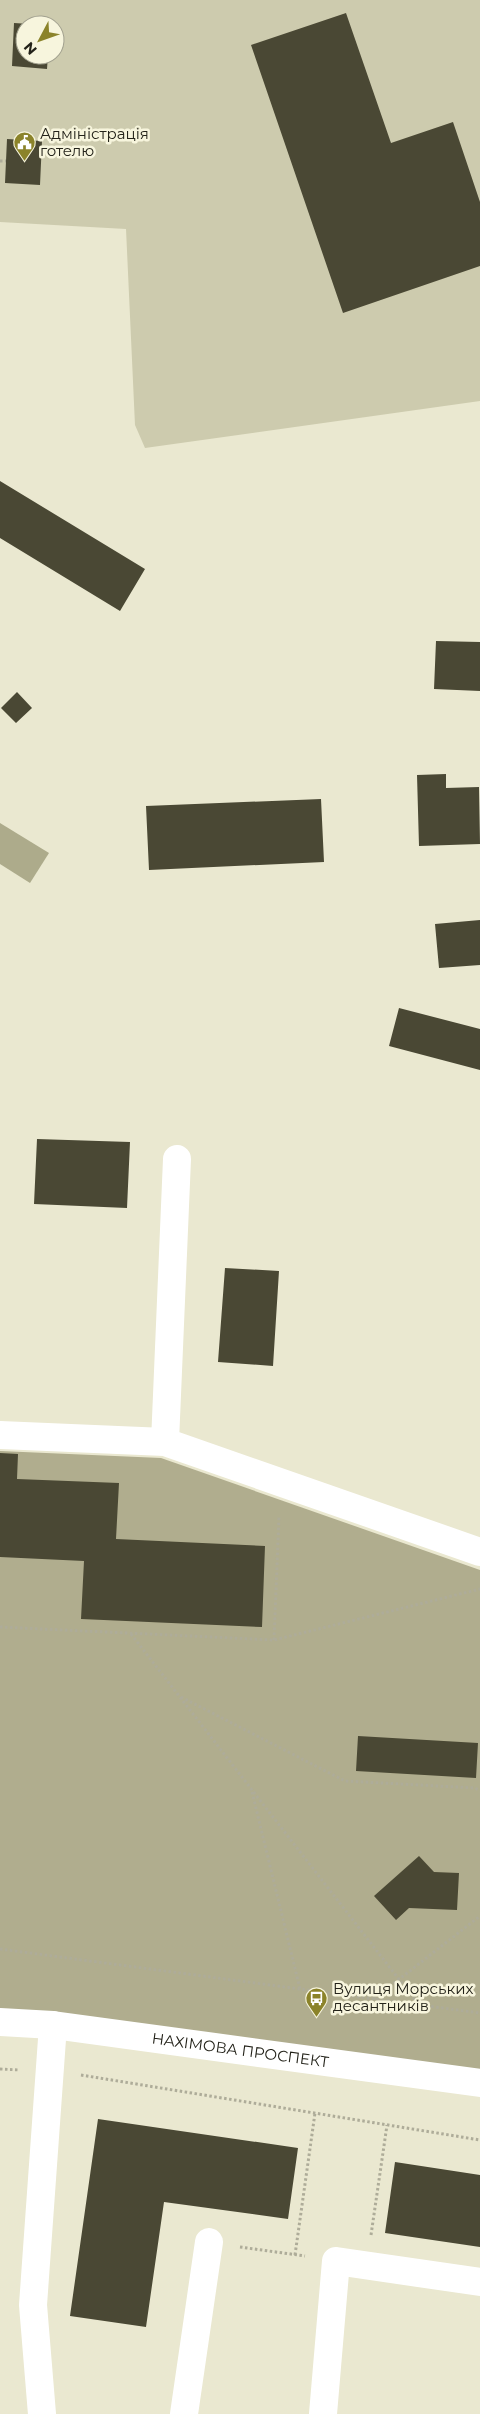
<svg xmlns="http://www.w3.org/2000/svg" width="480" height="2414" font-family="Montserrat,sans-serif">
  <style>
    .green { fill: #cdcbae; fill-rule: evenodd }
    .forest { fill: #b0ad8e }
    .water { fill: #adab8b }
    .building { fill: #4a4834 }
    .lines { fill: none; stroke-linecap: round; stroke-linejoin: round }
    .path { stroke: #aeac99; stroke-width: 3; stroke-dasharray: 2.5 2.5; stroke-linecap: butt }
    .minor { stroke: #fff; stroke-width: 28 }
    .major { stroke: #fff; stroke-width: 28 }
    .labels { text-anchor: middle; stroke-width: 5; stroke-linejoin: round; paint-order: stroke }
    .poi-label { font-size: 15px; fill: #232219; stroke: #f7f5dd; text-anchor: start }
    .street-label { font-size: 15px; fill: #232219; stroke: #f7f5dd }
  </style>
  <rect width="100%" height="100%" fill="#eae8d0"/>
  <path class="green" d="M0 0H480V401L145 448 135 425 126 229 0 222ZM25 25H55V55H25Z"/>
  <path class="forest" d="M0 1451 161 1458 480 1570V2070L0 2010Z"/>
  <path class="water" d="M0 823 49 853 30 883 0 864Z"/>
  <path class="building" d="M346 13 391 143 453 122 480 202V266L343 313 251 45Z
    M14 23 30 24 25 25V55H48L47 69 12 66Z
    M7 139 42 141 40 185 5 183Z
    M0 481 145 569 120 611 0 538Z
    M436 641 480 642V691L434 689Z
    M17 692 32 708 16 723 1 708Z
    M446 774V788L479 787 480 844 419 846 417 775Z
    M321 799 324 862 149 870 146 806Z
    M480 920V965L439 968 435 924Z
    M399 1008 480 1029V1070L389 1046Z
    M37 1139 130 1142 127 1208 34 1204Z
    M225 1268 279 1271 273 1366 218 1362Z
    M0 1453 18 1454 17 1479 119 1483 116 1539 265 1546 262 1627 81 1619 84 1561 0 1557Z
    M358 1736 478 1743 476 1778 356 1771Z
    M419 1856 434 1872 459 1873 457 1910 409 1908 396 1920 374 1896Z
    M98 2119 298 2148 288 2219 164 2202 146 2327 70 2316Z
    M395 2162 480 2175V2247L385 2233Z"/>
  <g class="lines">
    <path class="path" d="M0 161H6
      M0 1627 274 1640 480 1589
      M131 1634 418 2004
      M274 1640 279 1516
      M181 1697 345 1781 475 1788 480 1791
      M252 1792 300 1989
      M0 1949 480 2013
      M374 1999 480 1916
      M0 2069 20 2070
      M81 2075 480 2140
      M371 2235 387 2125
      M240 2247 305 2256
      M295 2255 315 2113"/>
    <path class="minor" d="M0 1435 165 1442 480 1552
      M165 1442 177 1159
      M42 2414 33 2305 53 2025
      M184 2414 209 2242
      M323 2414 336 2261 480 2282"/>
    <path class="major" id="s1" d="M0 2022 53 2025 480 2083"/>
  </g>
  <defs>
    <symbol id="civic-pin" viewBox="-11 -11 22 30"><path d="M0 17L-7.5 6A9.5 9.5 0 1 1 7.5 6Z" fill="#8b832a" stroke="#f7f5dd"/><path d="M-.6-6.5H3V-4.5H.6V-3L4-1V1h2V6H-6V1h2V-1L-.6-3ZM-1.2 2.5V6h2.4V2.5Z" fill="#fff"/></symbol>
    <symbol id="bus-pin" viewBox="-11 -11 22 30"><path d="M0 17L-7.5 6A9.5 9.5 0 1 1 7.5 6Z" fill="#8b832a" stroke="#f7f5dd"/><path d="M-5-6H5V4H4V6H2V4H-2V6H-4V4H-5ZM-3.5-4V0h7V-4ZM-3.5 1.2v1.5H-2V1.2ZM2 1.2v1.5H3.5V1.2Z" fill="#fff"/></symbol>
  </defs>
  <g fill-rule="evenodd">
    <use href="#civic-pin" x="12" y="130" width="25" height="34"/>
    <use href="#bus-pin" x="304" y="1986" width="25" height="34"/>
  </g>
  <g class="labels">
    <g class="poi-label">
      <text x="40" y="139">Адміністрація<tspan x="40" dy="17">готелю</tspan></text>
      <text x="333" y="1994">Вулиця Морських<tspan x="333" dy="17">десантників</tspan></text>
    </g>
    <g class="street-label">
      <text dy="5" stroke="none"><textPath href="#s1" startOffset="242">НАХІМОВА ПРОСПЕКТ</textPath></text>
    </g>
  </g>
  <g transform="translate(40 40) rotate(229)"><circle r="24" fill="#f7f5dd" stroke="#a2a18f"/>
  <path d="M0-4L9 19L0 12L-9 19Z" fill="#8b832a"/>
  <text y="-8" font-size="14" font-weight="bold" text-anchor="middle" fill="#232219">N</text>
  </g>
</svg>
